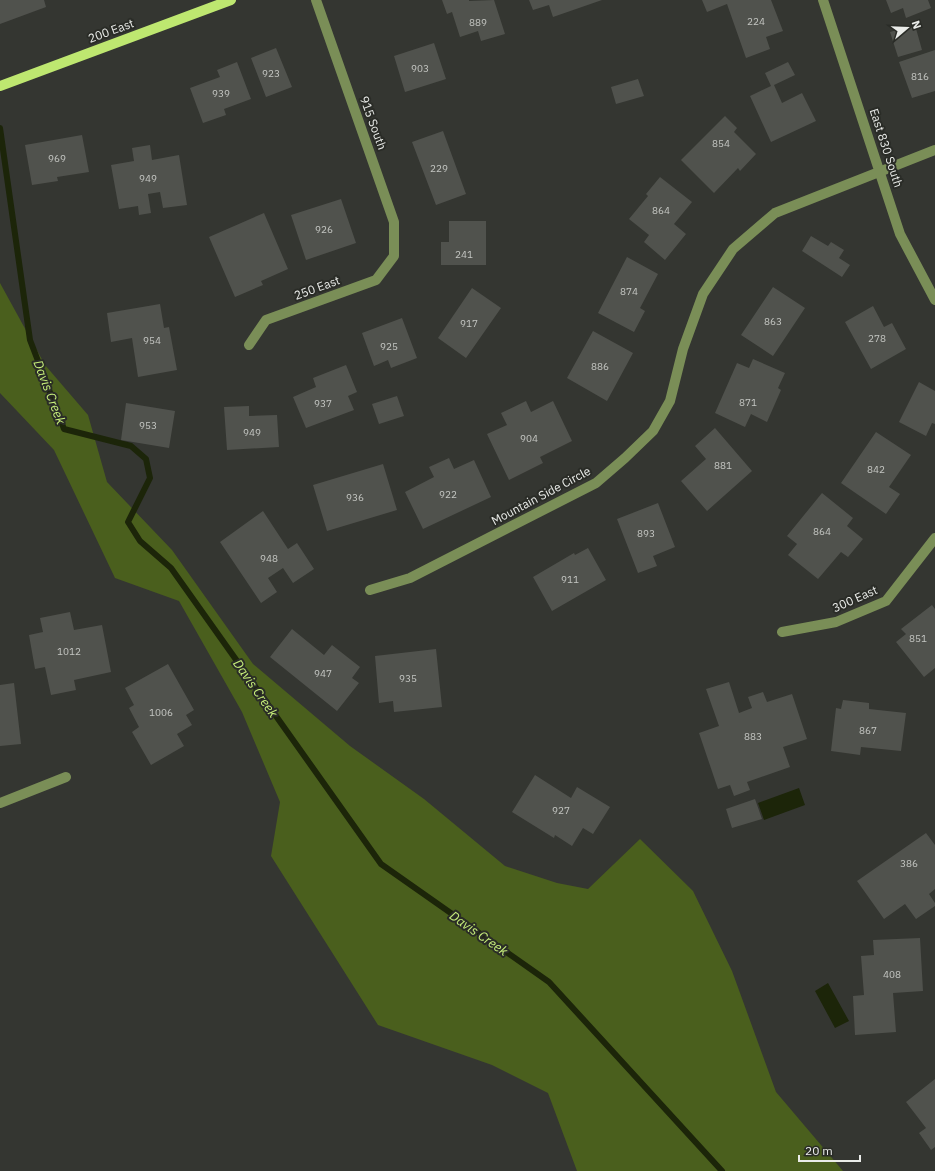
<svg xmlns="http://www.w3.org/2000/svg" width="935" height="1171" font-family="'IBM Plex Sans',sans-serif">
  <style>
    .green { fill: #4a5f1d }
    .water { fill: #1c2509 }
    .lines { fill: none; stroke-linecap: round; stroke-linejoin: round }
    .stream { stroke: #1c2509; stroke-width: 6 }
    .building { fill: #50524d }
    .minor { stroke: #7a8e57; stroke-width: 10 }
    .major { stroke: #bee770; stroke-width: 10 }
    .labels { text-anchor: middle; stroke-width: 4; stroke-linejoin: round; paint-order: stroke }
    .number-label { font-size: 10px; fill: #c4c6c2 }
    .street-label { font-size: 12px; fill: #eaece9; stroke: #2a2c27 }
    .water-label { font-size: 13px; font-style: italic; fill: #c8f07b; stroke: #2a2c27 }
  </style>
  <rect width="100%" height="100%" fill="#343631"/>
  <path class="green" d="M0 283 45 365 88 415 107 482 172 550 253 664 350 746 424 799 505 866 557 883 588 889 640 839 693 891 732 971 776 1092 843 1171H577L548 1093 492 1065 378 1025 271 856 280 802 242 712 179 601 115 578 54 450 0 393Z"/>
  <path class="water" d="M799 788 805 805 764 820 758 803Z
    M828 983 849 1021 835 1028 815 991Z"/>
  <g class="lines">
    <path class="stream" d="M0 128 30 340 64 429 131 446 146 459 150 478 128 522 140 541 171 568 381 864 549 982 722 1171"/>
  </g>
  <path class="building" d="M0 0H44L46 7 0 24Z
    M442 0H469V1L494 0 505 34 481 41 478 31 460 37 452 12 447 14Z
    M529 0H602L553 17 549 5 533 10Z
    M702 0H771L783 31 766 37 770 49 746 58 727 4 707 12Z
    M886 0H928L931 8 906 18 903 8 891 13Z
    M915 25 922 50 898 57 890 32Z
    M434 43 446 79 405 92 394 56Z
    M276 48 292 87 266 97 251 58Z
    M935 50V91L912 98 899 62Z
    M237 62 251 99 224 109 226 115 203 123 190 88 220 77 217 70Z
    M788 62 795 75 774 85 782 103 802 93 816 121 771 142 750 96 771 86 765 73Z
    M638 79 644 96 616 104 611 87Z
    M725 116 737 128 734 132 756 154 740 171 738 168 714 193 681 160Z
    M443 131 466 194 436 205 412 142Z
    M82 135 89 172 57 177 58 181 32 185 25 145Z
    M150 145 152 160 179 155 187 205 163 208 160 192 148 194 151 213 139 215 138 206 119 209 111 165 134 161 132 148Z
    M660 177 692 202 674 224 686 234 665 260 644 242 649 235 629 219 648 196 646 194Z
    M341 199 356 243 306 260 291 215Z
    M264 213 288 269 261 281 263 285 235 297 209 237Z
    M449 221H486V265H441V242H449Z
    M811 236 828 246 831 242 844 250 839 258 850 265 842 277 802 251Z
    M627 257 658 274 640 308 645 311 634 332 598 313Z
    M773 287 805 308 773 356 741 335Z
    M472 288 501 308 466 358 438 338Z
    M160 304 164 328 169 327 177 370 138 377 132 338 111 342 107 313Z
    M873 306 884 327 892 323 906 349 871 369 845 322Z
    M402 318 417 358 391 368 388 360 374 366 362 333Z
    M593 331 633 353 607 401 567 378Z
    M753 359 785 373 778 388 781 390 767 422 751 414 745 427 715 413 737 363 749 368Z
    M346 365 357 392 348 396 354 410 306 428 293 397 316 387 313 378Z
    M919 382 935 391V424L932 423 926 436 899 422Z
    M397 396 404 416 379 424 372 404Z
    M526 401 531 412 553 401 572 441 540 457 543 463 509 480 487 434 507 425 501 413Z
    M126 403 175 411 169 448 121 440Z
    M249 406V416L277 415 279 447 227 450 224 407Z
    M715 428 752 471 707 511 681 481 706 459 695 446Z
    M876 432 911 455 889 487 900 494 886 514 841 483Z
    M449 458 454 469 474 460 491 497 423 529 405 492 434 477 429 467Z
    M383 464 397 510 327 531 313 485Z
    M822 493 853 518 847 526 863 539 848 557 841 552 818 579 788 555 797 544 787 536Z
    M658 503 675 547 653 556 657 566 638 573 617 519Z
    M263 511 288 549 297 543 314 569 293 583 283 568 268 578 277 592 261 603 220 542Z
    M588 548 606 580 552 611 533 577 574 553 575 555Z
    M932 605 935 609V668L924 677 896 642 906 634 901 629Z
    M70 612 74 630 102 625 111 672 74 680 76 690 51 695 45 667 35 669 29 635 43 632 40 618Z
    M292 629 324 655 332 645 360 667 352 678 359 683 337 711 270 657Z
    M436 649 442 707 394 712 393 701 379 703 375 656Z
    M168 664 194 710 186 715 192 725 177 734 184 746 151 765 132 732 139 727 129 708 134 705 125 688Z
    M729 682 739 713 752 708 748 697 763 692 767 702 792 694 807 739 783 747 790 767 747 782 750 790 734 796 730 785 718 789 699 733 719 726 706 689Z
    M14 683 21 744 0 746V685Z
    M843 700 869 703V709L906 713 901 751 861 747 860 755 831 751 836 708 841 709Z
    M535 775 571 798 577 787 610 807 593 834 583 828 572 846 555 835 554 838 512 812Z
    M755 799 762 819 732 828 726 809Z
    M926 833 935 845V889L929 894 935 903V906L916 919 905 904 884 919 857 881Z
    M920 938 923 991 893 993 896 1032 855 1035 853 996 864 995 861 956 874 955 873 940Z
    M935 1079V1147L931 1150 919 1133 926 1128 906 1102Z"/>
  <g class="lines">
    <path class="minor" d="M823 0 900 234 935 300
      M249 345 266 320 376 280 394 256V222L316 0
      M370 590 410 578 596 483 625 458 653 431 670 401 683 349 703 294 733 249 775 213 935 150
      M782 632 836 622 886 601 935 538
      M0 803 66 777"/>
    <path class="major" d="M0 86 231 0"/>
  </g>
  <g class="labels">
    <g class="number-label">
      <text x="756" y="25">224</text>
      <text x="478" y="26">889</text>
      <text x="420" y="72">903</text>
      <text x="271" y="77">923</text>
      <text x="920" y="80">816</text>
      <text x="221" y="97">939</text>
      <text x="721" y="147">854</text>
      <text x="57" y="162">969</text>
      <text x="439" y="172">229</text>
      <text x="148" y="182">949</text>
      <text x="661" y="214">864</text>
      <text x="324" y="233">926</text>
      <text x="464" y="258">241</text>
      <text x="629" y="295">874</text>
      <text x="773" y="325">863</text>
      <text x="469" y="327">917</text>
      <text x="877" y="342">278</text>
      <text x="152" y="344">954</text>
      <text x="389" y="350">925</text>
      <text x="600" y="370">886</text>
      <text x="748" y="406">871</text>
      <text x="323" y="407">937</text>
      <text x="148" y="429">953</text>
      <text x="252" y="436">949</text>
      <text x="529" y="442">904</text>
      <text x="723" y="469">881</text>
      <text x="876" y="473">842</text>
      <text x="448" y="498">922</text>
      <text x="355" y="501">936</text>
      <text x="822" y="535">864</text>
      <text x="646" y="537">893</text>
      <text x="269" y="562">948</text>
      <text x="570" y="583">911</text>
      <text x="918" y="642">851</text>
      <text x="69" y="655">1012</text>
      <text x="323" y="677">947</text>
      <text x="408" y="682">935</text>
      <text x="161" y="716">1006</text>
      <text x="868" y="734">867</text>
      <text x="753" y="740">883</text>
      <text x="561" y="814">927</text>
      <text x="909" y="867">386</text>
      <text x="892" y="978">408</text>
    </g>
    <g class="street-label">
      <text transform="translate(111 31) rotate(-20)" y="4">200 East</text>
      <text transform="translate(373 123) rotate(70)" y="4">915 South</text>
      <text transform="translate(886 148) rotate(72)" y="4">East 830 South</text>
      <text transform="translate(317 288) rotate(-20)" y="4">250 East</text>
      <text transform="translate(541 496) rotate(-28)" y="4">Mountain Side Circle</text>
      <text transform="translate(855 599) rotate(-24)" y="4">300 East</text>
    </g>
    <g class="water-label">
      <text transform="translate(50 392) rotate(69)" y="5">Davis Creek</text>
      <text transform="translate(256 688) rotate(55)" y="5">Davis Creek</text>
      <text transform="translate(479 933) rotate(35)" y="5">Davis Creek</text>
    </g>
  </g>
  <g transform="translate(907 28) rotate(71)" stroke="#2a2c27" stroke-width="3" paint-order="stroke">
  <path d="M0-3L7 15L0 10L-7 15Z" fill="#eaece9"/>
  <text y="-6" font-size="11" font-weight="bold" text-anchor="middle" fill="#eaece9">N</text>
  </g>
  <path d="M799 1155v6h61v-6" fill="none" stroke="#eaece9" stroke-width="2"/>
  <text x="805" y="1155" font-size="12" fill="#eaece9" stroke="#2a2c27" stroke-width="3" paint-order="stroke">20 m</text>
</svg>
